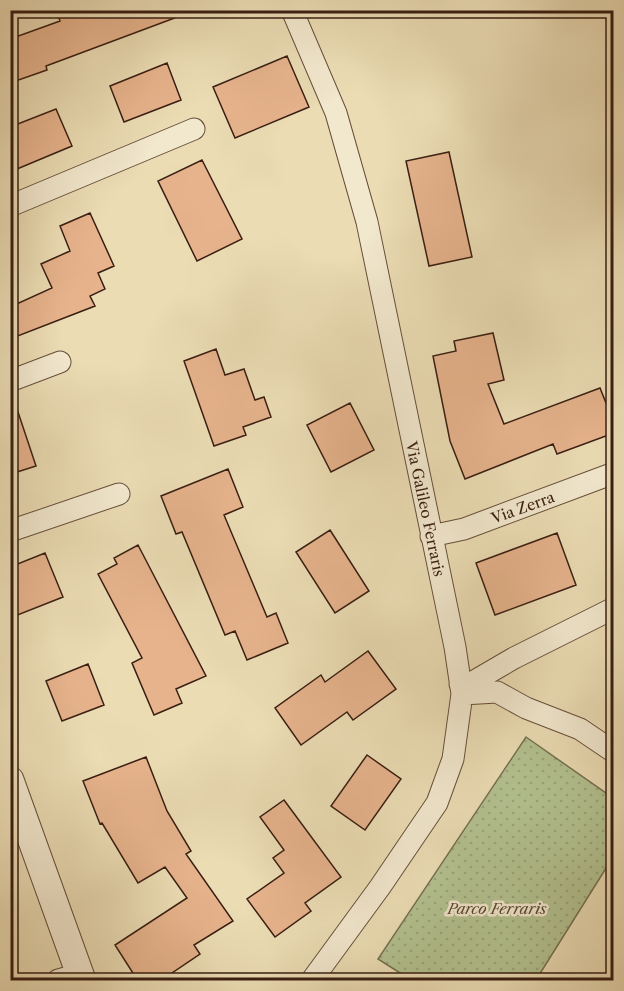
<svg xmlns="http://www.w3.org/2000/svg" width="624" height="991" font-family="'Libre Caslon Text',serif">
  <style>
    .park { fill: url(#park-dots); stroke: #767051; stroke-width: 1.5 }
    .building { fill: #e6b38c; stroke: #391e12; stroke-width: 1.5 }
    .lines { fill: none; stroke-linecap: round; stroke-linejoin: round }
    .minor-casing { stroke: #664e3a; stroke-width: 23 }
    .tertiary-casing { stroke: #664e3a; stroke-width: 29 }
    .minor { stroke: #f2e8ce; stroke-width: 21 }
    .tertiary { stroke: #f2e8ce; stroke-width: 27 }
    .labels { text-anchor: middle; stroke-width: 5; stroke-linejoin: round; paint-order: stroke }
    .street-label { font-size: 15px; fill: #391e12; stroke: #f2e8ce }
    .park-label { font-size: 15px; font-style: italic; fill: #584732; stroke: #f2e8ce }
  </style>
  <defs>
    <pattern id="park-dots" width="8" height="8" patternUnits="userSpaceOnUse" patternTransform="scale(1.5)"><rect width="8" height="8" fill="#b3c190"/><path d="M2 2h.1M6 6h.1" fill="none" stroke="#9ba57b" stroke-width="1.8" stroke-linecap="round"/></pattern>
  </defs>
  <rect width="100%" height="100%" fill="#ebdcb4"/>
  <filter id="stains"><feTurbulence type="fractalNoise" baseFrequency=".00333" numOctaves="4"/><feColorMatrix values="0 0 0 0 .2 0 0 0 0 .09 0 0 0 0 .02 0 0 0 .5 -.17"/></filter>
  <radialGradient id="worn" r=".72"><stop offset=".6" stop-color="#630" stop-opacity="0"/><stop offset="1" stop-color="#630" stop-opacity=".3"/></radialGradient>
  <path class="park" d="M526 737 613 798V857L536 980H411L378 959Z"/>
  <path class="building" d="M74 10H187L188 13 46 66 47 70 10 83V39L60 21 58 16Z
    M287 56 309 107 235 138 213 87Z
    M167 63 181 100 124 122 110 86Z
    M56 109 72 146 17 169 10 153V127Z
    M449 152 472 257 429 266 406 161Z
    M202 160 242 239 197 261 158 181Z
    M90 213 114 266 98 273 105 289 90 296 95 306 10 339V307L52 288 41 264 70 251 60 226Z
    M493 333 504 380 488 384 504 424 600 388 614 423V433L557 454 553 444 465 479 450 441 433 356 456 351 454 341Z
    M216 349 225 375 244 369 255 400 264 397 271 417 243 427 246 435 214 446 184 361Z
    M14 400 36 466 17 472 10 454V401Z
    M350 403 374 450 331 472 307 425Z
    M228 469 243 507 224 515 267 617 276 613 288 643 247 660 235 631 225 635 182 532 176 534 161 496Z
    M330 530 369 591 335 613 296 552Z
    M557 533 576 585 495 615 476 563Z
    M138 545 206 676 176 689 182 703 154 715 132 663 142 658 98 574 117 564 114 558Z
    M45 553 63 597 10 618V567Z
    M368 651 396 689 353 720 347 712 301 745 275 708 321 675 325 682Z
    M88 664 104 705 62 721 46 681Z
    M367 755 401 779 365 830 331 806Z
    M146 757 167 811 191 851 186 854 233 921 194 945 200 954 160 981H138L115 945 187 898 165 867 138 883 102 823 100 824 83 781Z
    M284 800 341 877 305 903 311 911 275 937 247 899 284 873 273 858 284 850 260 817Z"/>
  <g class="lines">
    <defs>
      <path id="minor" d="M292 10 336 113 367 222 455 647 462 694 453 759 437 803 380 887 312 980
        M10 206 194 129
        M10 381 60 362
        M10 531 119 494
        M431 536 464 529 614 473
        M460 684 471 683 514 658 614 608
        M462 694 497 692 526 708 580 729 614 752
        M58 980 79 974"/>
      <path id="tertiary" d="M10 780 82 980"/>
    </defs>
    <use href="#minor" class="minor-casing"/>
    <use href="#tertiary" class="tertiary-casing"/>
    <use href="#minor" class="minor"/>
    <use href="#tertiary" class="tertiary"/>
  </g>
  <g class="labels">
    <g class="street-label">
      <text transform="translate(523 508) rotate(-20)" y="5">Via Zerra</text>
      <text transform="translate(425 509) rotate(78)" y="5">Via Galileo Ferraris</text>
    </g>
    <g class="park-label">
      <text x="497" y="914">Parco Ferraris</text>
    </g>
  </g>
  <rect width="624" height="991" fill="none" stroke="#ebdcb4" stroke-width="36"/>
  <rect x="12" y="12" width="600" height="967" fill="none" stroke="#391e12" stroke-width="3"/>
  <rect x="18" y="18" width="588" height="955" fill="none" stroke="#391e12" stroke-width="1.5"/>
  <rect width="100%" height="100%" filter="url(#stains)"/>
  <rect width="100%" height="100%" fill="url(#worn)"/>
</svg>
